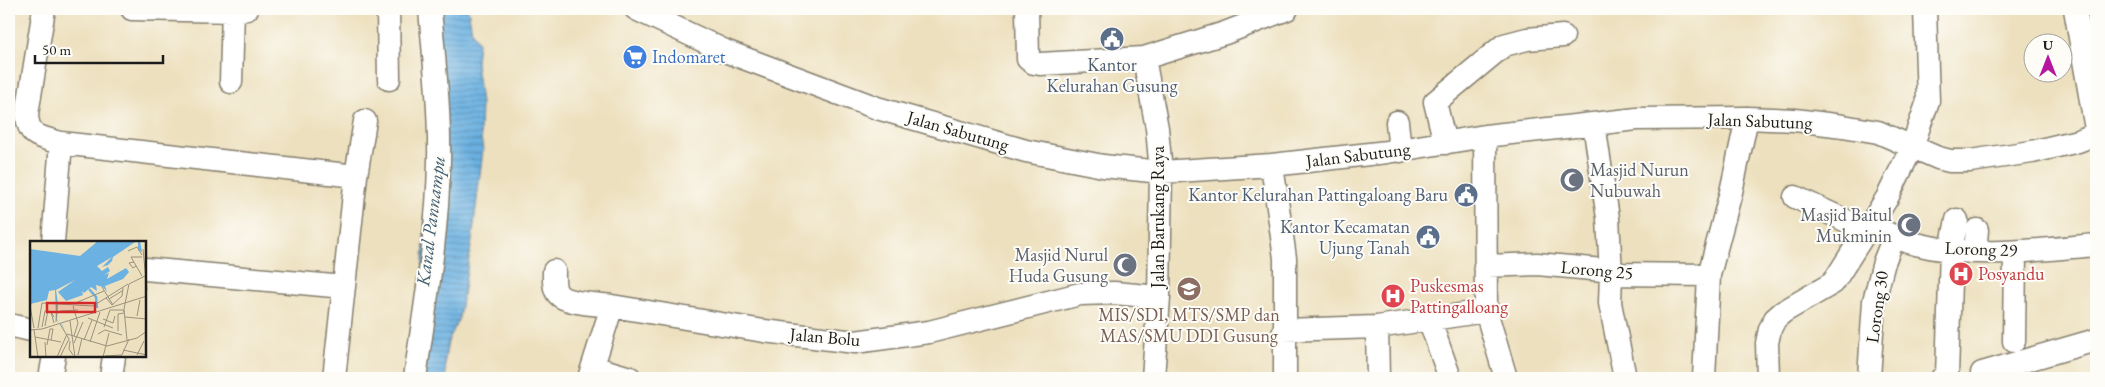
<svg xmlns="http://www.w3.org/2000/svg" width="2105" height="387" font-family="'EB Garamond',serif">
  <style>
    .water { fill: url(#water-rules); stroke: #44667e }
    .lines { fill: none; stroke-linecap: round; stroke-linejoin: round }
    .minor-casing { stroke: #847e6d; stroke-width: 25 }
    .minor { stroke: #fff; stroke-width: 22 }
    .labels { text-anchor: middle; stroke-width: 4; stroke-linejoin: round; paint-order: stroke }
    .shop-label { font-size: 18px; fill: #366cbe; stroke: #fdfcf7; text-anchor: start }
    .service-label { font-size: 18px; fill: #4e5e75; stroke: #fdfcf7; text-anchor: end }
    .street-label { font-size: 18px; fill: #1c1c1c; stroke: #fdfcf7 }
    .worship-label { font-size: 18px; fill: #5b616d; stroke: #fdfcf7; text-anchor: end }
    .health-label { font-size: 18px; fill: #be3a42; stroke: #fdfcf7; text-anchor: start }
    .education-label { font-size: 18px; fill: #785e54; stroke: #fdfcf7 }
    .water-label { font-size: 19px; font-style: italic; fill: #405f75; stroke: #fdfcf7 }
    .inset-river { fill: none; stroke: #6bb1e1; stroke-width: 2.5 }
    .inset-road { fill: none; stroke: #99927d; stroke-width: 1 }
    .view { fill: #d62828; fill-opacity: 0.15; stroke: #d62828; stroke-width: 2.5 }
    .inset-edge { fill: none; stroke: #1c1c1c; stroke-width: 2.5 }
  </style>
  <defs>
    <pattern id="water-rules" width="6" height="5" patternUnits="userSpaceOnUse" patternTransform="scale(1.25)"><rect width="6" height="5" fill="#6bb1e1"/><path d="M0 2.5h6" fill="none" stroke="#578fb6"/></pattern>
  </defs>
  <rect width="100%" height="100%" fill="#fdfcf7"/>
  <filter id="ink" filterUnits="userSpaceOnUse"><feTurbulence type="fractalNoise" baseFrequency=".02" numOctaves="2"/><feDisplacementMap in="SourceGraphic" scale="10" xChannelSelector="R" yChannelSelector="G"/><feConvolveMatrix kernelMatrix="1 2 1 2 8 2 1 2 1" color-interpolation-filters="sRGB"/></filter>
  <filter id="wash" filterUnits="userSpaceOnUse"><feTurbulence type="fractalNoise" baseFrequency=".0096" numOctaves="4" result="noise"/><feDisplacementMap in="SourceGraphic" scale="20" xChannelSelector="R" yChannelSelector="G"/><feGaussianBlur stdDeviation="1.12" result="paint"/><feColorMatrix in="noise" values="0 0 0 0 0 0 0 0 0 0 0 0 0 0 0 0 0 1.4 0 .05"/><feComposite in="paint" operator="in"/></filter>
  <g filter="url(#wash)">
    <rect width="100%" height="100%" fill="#ede0be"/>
    <path class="water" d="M434 9H468L472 31 478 43 476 62 481 104 480 131 483 150 472 241 459 318 448 342 445 359 446 378H418Z"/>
  </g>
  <g filter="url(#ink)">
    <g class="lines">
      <defs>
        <path id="minor" d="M44 9 27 114C28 138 41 137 61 143L356 176 365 121
          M132 9 233 11 247 9
          M388 9 389 79
          M636 9 725 51 877 108 1026 151 1103 166 1161 172 1272 165 1387 152 1485 136 1637 119 1747 118 1795 120 1843 126 1878 132 1938 158 1950 161H1970L2032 152 2078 141 2096 134
          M1027 9 1028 59 1034 63 1040 64 1144 58 1225 33 1287 9
          M2075 9 2096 129
          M1144 58 1157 128 1161 172 1159 297 1153 378
          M231 82 233 9
          M1397 122 1400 151
          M1594 124 1608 218 1611 274 1610 303 1625 378
          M1445 143 1435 102 1504 45 1527 39 1563 36
          M1272 165 1285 258V378
          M1795 197 1866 230
          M1870 225C1885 232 1899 240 1916 244 1974 259 2037 250 2096 245
          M53 242 61 143
          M1975 251 1977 230
          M1485 266 1537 264 1603 270 1611 274 1709 275
          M145 269 344 287
          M554 271C554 278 553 288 558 294 566 304 600 304 612 306
          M1486 311 1506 378
          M1429 319 1450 378
          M9 325 31 330
          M1377 327 1378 378
          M1284 330 1377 327 1486 311 1485 136
          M2014 341 2015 252
          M593 367 630 378
          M1982 373 2096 340
          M50 378 54 356
          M111 378 114 356
          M334 378 356 176
          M415 378C425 306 438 233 439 160 440 110 434 59 430 9
          M589 378 612 306 764 331 855 342 929 332 1080 294 1114 293 1159 297
          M1704 378 1709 275 1731 192 1747 118
          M1768 378 1767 343 1770 329 1775 319 1783 312 1833 283 1887 198 1912 147 1928 101 1925 9
          M1869 378 1874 301 1884 262 1894 237
          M1942 378 1947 376 1951 249 1957 220"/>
      </defs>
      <use href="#minor" class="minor-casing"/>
      <use href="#minor" class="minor"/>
    </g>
  </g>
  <defs>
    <symbol id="civic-disc" viewBox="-11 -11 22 22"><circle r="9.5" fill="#5c6f8a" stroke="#fdfcf7"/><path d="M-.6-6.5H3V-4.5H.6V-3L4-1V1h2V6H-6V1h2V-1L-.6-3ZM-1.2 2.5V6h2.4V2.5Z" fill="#fff"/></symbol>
    <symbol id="supermarket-disc" viewBox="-11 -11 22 22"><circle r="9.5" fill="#3f7fe0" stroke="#fdfcf7"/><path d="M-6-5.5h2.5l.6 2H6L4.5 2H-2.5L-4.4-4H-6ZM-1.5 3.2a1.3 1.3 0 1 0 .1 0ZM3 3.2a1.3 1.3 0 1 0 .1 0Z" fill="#fff"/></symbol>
    <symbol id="mosque-disc" viewBox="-11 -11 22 22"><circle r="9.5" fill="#6b7280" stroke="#fdfcf7"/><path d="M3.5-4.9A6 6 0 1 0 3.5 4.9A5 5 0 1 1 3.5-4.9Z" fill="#fff"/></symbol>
    <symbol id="hospital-disc" viewBox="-11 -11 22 22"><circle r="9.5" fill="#e0444e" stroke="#fdfcf7"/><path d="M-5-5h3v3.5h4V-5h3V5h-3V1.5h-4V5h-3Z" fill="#fff"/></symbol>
    <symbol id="school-disc" viewBox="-11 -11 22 22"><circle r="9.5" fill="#8d6e63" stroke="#fdfcf7"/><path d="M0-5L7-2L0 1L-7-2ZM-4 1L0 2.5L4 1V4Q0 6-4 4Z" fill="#fff"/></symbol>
  </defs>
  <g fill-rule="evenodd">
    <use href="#civic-disc" x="1098" y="25" width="28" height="28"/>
    <use href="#supermarket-disc" x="621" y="43" width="28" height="28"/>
    <use href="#mosque-disc" x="1558" y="166" width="28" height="28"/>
    <use href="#civic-disc" x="1452" y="181" width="28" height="28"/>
    <use href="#mosque-disc" x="1895" y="211" width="28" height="28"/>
    <use href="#civic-disc" x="1414" y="223" width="28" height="28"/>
    <use href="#mosque-disc" x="1111" y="251" width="28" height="28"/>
    <use href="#hospital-disc" x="1947" y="260" width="28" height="28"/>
    <use href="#school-disc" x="1175" y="275" width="28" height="28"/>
    <use href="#hospital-disc" x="1379" y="282" width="28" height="28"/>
  </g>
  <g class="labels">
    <g class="shop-label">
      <text x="652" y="63">Indomaret</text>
    </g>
    <g class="service-label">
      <text x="1112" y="71" text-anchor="middle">Kantor<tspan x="1112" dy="21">Kelurahan Gusung</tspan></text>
      <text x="1448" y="201">Kantor Kelurahan Pattingaloang Baru</text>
      <text x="1410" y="233">Kantor Kecamatan<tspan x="1410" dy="21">Ujung Tanah</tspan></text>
    </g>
    <g class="street-label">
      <text transform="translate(1760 121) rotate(2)" y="6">Jalan Sabutung</text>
      <text transform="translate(958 131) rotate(16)" y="6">Jalan Sabutung</text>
      <text transform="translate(1358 155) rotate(-7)" y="6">Jalan Sabutung</text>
      <text transform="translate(1158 217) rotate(-90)" y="6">Jalan Barukang Raya</text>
      <text transform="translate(1981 249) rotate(2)" y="6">Lorong 29</text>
      <text transform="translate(1597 270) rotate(5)" y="6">Lorong 25</text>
      <text transform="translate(1877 307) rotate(-82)" y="6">Lorong 30</text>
      <text transform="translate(825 337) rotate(5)" y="6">Jalan Bolu</text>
    </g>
    <g class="worship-label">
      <text x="1590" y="176" text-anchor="start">Masjid Nurun<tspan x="1590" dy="21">Nubuwah</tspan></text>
      <text x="1892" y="221">Masjid Baitul<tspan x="1892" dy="21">Mukminin</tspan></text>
      <text x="1108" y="261">Masjid Nurul<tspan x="1108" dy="21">Huda Gusung</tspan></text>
    </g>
    <g class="health-label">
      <text x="1978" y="280">Posyandu</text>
      <text x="1410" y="292">Puskesmas<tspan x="1410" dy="21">Pattingalloang</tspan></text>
    </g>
    <g class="education-label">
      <text x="1189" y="321">MIS/SDI, MTS/SMP dan<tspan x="1189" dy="21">MAS/SMU DDI Gusung</tspan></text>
    </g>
    <g class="water-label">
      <text transform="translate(430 221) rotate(-83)" y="7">Kanal Pannampu</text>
    </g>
  </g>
  <g transform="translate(30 241)">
    <rect width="116" height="116" fill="#ede0be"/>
    <path d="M68 0H110L112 11 108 9V1H105L83 16 82 20 78 24 72 26 82 16 67 25 72 30 78 26 80 30 74 34 79 32 77 38 96 27 99 31 93 38 75 45 77 51 73 46 66 44 67 50 61 46 54 52 52 50 53 54 36 60 28 51 45 39 26 49 28 63 27 79 32 83 36 93 31 82 26 79 25 49 19 50 17 59 0 63V8L50 15Z" fill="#6bb1e1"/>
    <path class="inset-river" d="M59 48 66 56 67 67"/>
    <path class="inset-road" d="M113 8 117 49M98 10 107 6 112 14M104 21 99 22 103 27 106 25M112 35 101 16H112M72 46 83 64M76 57 82 64 92 55 93 47M79 58 92 50M43 63 74 50M0 65 4 87M43 65 48 82 44 95M80 69H93L94 71M30 70 48 69M107 75 110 59M95 76 117 78M58 77 83 87M73 78 83 82 85 75M40 80 45 116M26 81 27 61M24 82 21 71 24 76M15 85 18 69M12 86 15 70 18 69M74 86 80 69M8 87 12 62 63 65 98 43M0 89 12 88 117 55M4 89 8 116M88 90V73L94 72M68 93 75 89 92 94M5 96 31 101M54 99 62 79M97 99 94 68 99 43 117 34M40 100 39 108 43 114M15 101 16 116M60 101 70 71M44 102 53 81M17 104 20 88H23L21 99M93 109 117 114M48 114 52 97M107 114 114 100M75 115 91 114M27 116 37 93 77 105 107 97 117 90M30 116 39 98 30 83M73 116 79 92M91 116 99 98"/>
    <path class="view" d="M17 62H65V71H17Z"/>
    <rect width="116" height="116" class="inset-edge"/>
  </g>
  <rect width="2105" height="387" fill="none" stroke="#fdfcf7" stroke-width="30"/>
  <g transform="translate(2048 58)"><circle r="24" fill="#fdfcf7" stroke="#a3a29f"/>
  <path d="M0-4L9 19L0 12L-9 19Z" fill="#b5179e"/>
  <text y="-8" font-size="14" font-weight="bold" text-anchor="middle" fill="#1c1c1c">U</text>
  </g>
  <path d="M35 55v8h128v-8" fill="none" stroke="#1c1c1c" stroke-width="2.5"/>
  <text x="42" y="55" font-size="15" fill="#1c1c1c" stroke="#fdfcf7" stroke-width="4" paint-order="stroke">50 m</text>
</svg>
